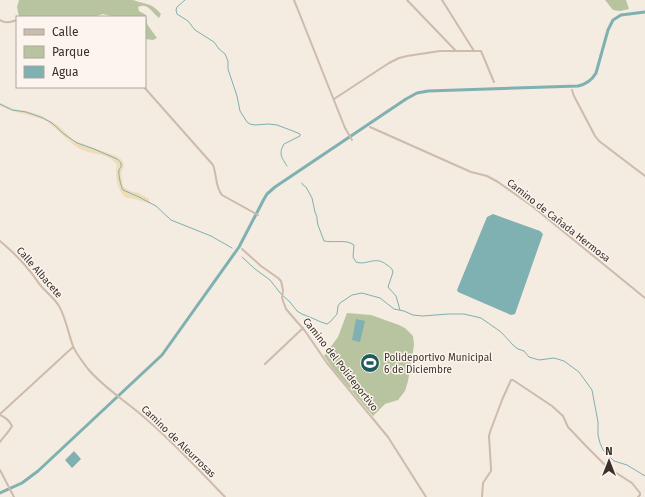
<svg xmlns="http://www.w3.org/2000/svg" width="645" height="497" viewBox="0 0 645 497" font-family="'Fira Sans',sans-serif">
<rect width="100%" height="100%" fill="#f4ebe1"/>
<path fill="#b8c4a0" d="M19 0H133C146 5 151 2 161 14L159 18C152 13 148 2 138 7L139 11 146 15 147 24 157 38 153 40 145 39V17H116L103 14 93 17H19L17 7Z
M605 0H626L629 9 620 11 613 10Z
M347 313 371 315 399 325 405 328 413 336 414 345 408 381 405 391 398 400 385 404 373 416 334 370 324 356 338 337Z"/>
<path fill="#efdcb8" d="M0 103 14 109 27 111 40 115 59 126 73 140 116 156 122 160 124 165 121 174 123 186 130 191 139 193 149 199 150 204C146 203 142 201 138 200 133 198 129 199 125 197 118 191 114 174 117 166 112 153 93 155 82 150 70 144 62 133 51 125 49 123 47 121 44 120 30 114 14 113 0 106Z"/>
<path fill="#7fb0b2" d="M493 214 540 231 543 234 515 314 511 315 458 292 457 290 487 217Z
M356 319 365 321 360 342 352 340Z
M74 451 81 459 72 468 65 460Z"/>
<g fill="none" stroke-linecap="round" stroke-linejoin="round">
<path stroke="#7fb0b2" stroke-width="1" d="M185 0 177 7 176 10 177 14 188 21 195 30 214 42 219 49 225 54 228 61V69L237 96 240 111 247 122 250 124 255 125 269 124 277 125 293 131 300 134V136L284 144C278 154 282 158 287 166
M0 104 12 110 26 112 43 118 52 123 64 134 77 143 94 149 117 159C119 161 121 162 121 164 122 168 120 167 119 170 118 174 121 187 123 190L139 197 156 206 171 220 211 236 232 248
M302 183 303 185 306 187 312 198 315 212 317 217V220L318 225 324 241C333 243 347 239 354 245L353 257 356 262C367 266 375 255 387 265 390 267 392 268 393 272L388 287 396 296 400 310
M242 257 255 269 270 280 281 294 290 302 297 311 302 314 312 318 321 322 327 324 330 322 337 314 338 306 340 303 352 295 362 293 380 298 394 309 404 311 413 315 423 316 448 314H464L481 318 501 332 514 346 518 349 524 351 529 357 539 360 554 358 564 361 579 372 592 390 598 422V435L600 443 603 450 614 461 627 465 645 476"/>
<path stroke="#7fb0b2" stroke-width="3" d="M0 493 22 483 38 471 162 355 239 247 264 199 267 194 275 187 406 99 417 93 428 91 578 86C587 84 592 80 596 73L608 30 613 20 621 15 645 12"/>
<path stroke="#cdbbac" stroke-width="2" d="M294 0 345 128 352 140
M407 0 456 51
M442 0 474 51
M0 20C5 24 11 22 17 20
M144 87 213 165C217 175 215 187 222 195L258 215
M572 90 574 96 595 136 599 141 645 176
M334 99 389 63 399 58 407 56 440 51H481L494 82
M370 127 471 172 487 176 498 182 532 206 645 298
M0 241C10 250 20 258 28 269 33 274 36 280 41 286 47 293 54 298 59 306 66 318 68 333 73 346 76 354 83 362 88 369 105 389 126 401 145 418 173 442 199 470 225 497
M242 249 261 266 278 278 281 281 283 290 282 298 286 309 305 331 327 363 388 437 426 497
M265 364 303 328
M0 414 73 347
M0 415C6 418 9 420 12 426 9 432 4 436 0 442
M0 470 14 497
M482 497 483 483 491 471V469L489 436 490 432 502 400 511 380H513L552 406 563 416 568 427 587 447 607 467 632 483 640 493V495L638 497"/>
</g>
<defs>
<symbol id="stadium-disc" viewBox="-11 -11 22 22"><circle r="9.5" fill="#1f5a5e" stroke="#fbf5ee"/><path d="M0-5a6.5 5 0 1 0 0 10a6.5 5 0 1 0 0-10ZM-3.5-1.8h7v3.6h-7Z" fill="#fff"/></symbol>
</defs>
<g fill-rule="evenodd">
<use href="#stadium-disc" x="359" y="352" width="22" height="22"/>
</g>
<g text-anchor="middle" stroke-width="3" stroke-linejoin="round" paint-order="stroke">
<g font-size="10" fill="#3b302b" stroke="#fbf5ee">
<text transform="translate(559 220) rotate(38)" y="4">Camino de Cañada Hermosa</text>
<text transform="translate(40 272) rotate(49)" y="4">Calle Albacete</text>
<text transform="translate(341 364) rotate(52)" y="4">Camino del Polideportivo</text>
<text transform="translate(179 441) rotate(44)" y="4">Camino de Aleurrosas</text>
</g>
<g font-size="10" fill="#3b302b" stroke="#fbf5ee" text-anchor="start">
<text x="384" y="361">Polideportivo Municipal<tspan x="384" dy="12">6 de Diciembre</tspan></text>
</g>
</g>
<rect x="16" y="16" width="130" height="72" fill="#fbf5ee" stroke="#aea6a0"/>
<rect x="24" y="29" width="20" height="6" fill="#cdbbac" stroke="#aea6a0"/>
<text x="52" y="36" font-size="12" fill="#3b302b">Calle</text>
<rect x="24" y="46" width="20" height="12" fill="#b8c4a0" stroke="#aea6a0"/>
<text x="52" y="56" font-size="12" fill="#3b302b">Parque</text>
<rect x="24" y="66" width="20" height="12" fill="#7fb0b2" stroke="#aea6a0"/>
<text x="52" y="76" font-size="12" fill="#3b302b">Agua</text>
<g transform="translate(609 461)" stroke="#fbf5ee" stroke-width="3" paint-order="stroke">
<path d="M0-3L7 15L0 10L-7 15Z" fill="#3b302b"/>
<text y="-6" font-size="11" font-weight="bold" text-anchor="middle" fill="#3b302b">N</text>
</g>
</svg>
